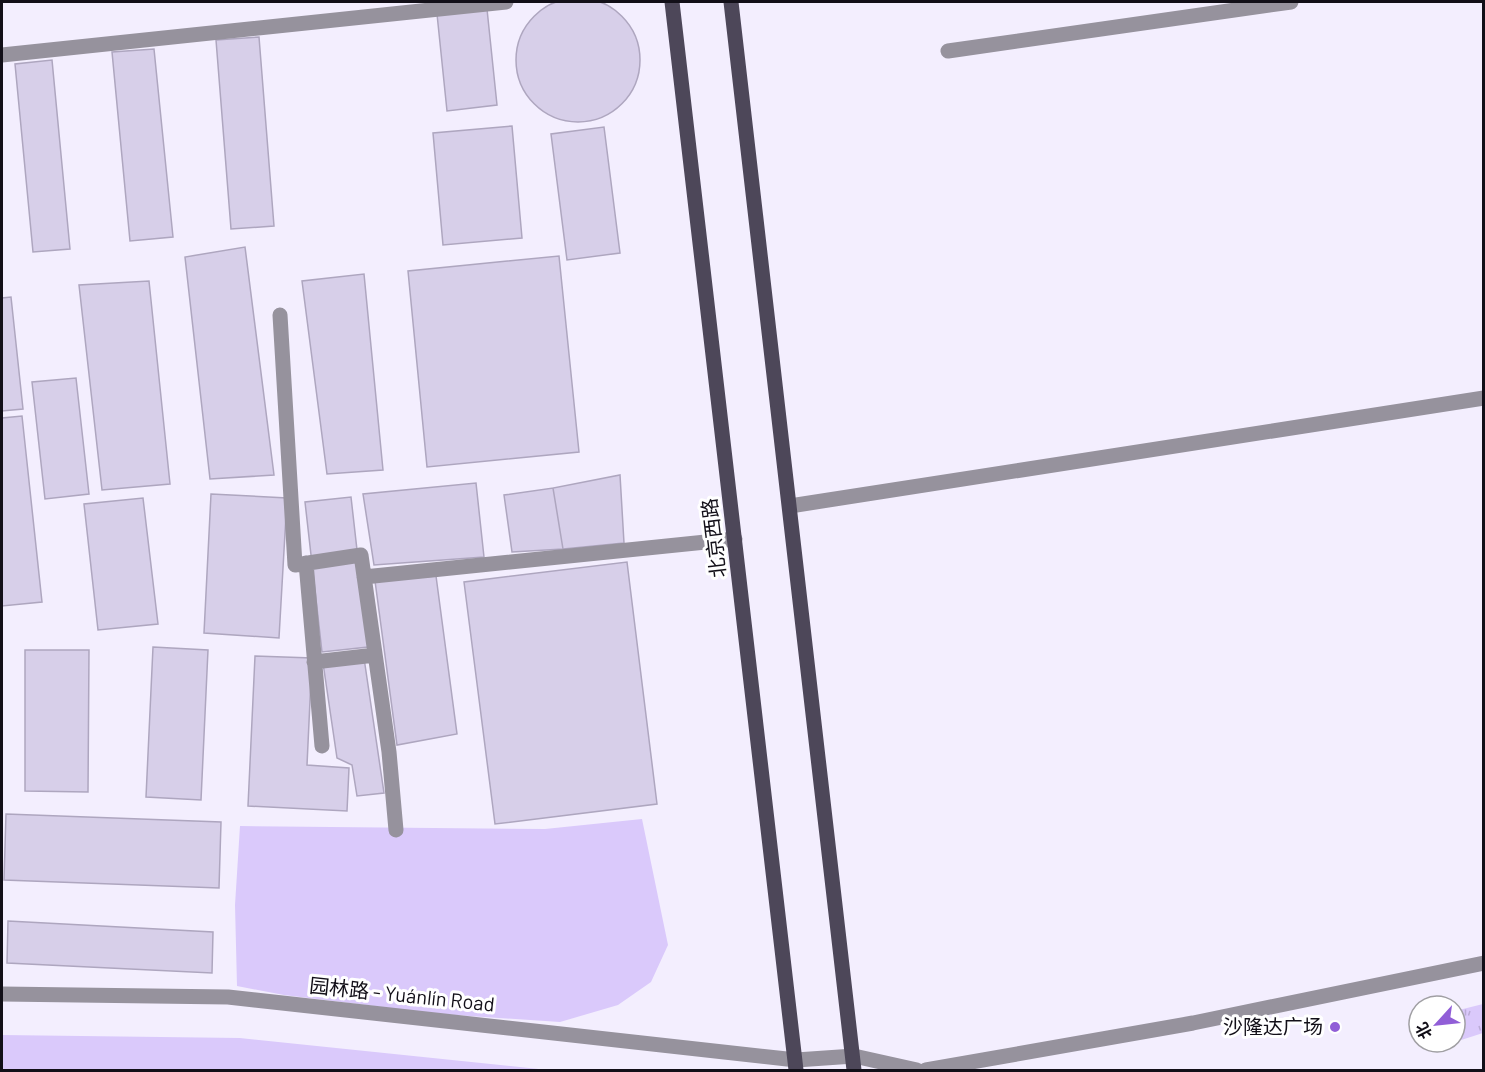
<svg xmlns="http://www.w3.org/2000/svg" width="1485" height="1072" viewBox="0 0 1485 1072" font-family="Barlow,'Noto Sans SC',sans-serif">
<defs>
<pattern id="grass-tufts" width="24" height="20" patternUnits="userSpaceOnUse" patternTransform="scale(1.5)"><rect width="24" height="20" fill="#dac9fb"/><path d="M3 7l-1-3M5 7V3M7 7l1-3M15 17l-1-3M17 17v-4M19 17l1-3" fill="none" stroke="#baabd6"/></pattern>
</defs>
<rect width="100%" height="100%" fill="#f3eefe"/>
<path fill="url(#grass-tufts)" d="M1483 1004V1033L1455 1042V1011Z"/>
<path fill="#dac9fb" d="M642 819 668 945 651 982 618 1005 560 1022 439 1014 284 995 237 986 235 905 240 826 545 829Z
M2 1035 240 1038 548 1070H2Z"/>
<path fill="#d7cfe9" stroke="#aea6bf" stroke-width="1.5" d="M516 60a62 62 0 1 1 124 0a62 62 0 1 1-124 0Z
M487 9 497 105 447 111 437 14Z
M259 37 274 226 231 229 216 40Z
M154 49 173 237 130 241 112 52Z
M52 60 70 249 33 252 15 64Z
M512 126 522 238 443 245 433 133Z
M604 127 620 253 567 260 551 134Z
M245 247 274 475 210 479 185 257Z
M559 256 579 452 427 467 408 271Z
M364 274 383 470 327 474 302 281Z
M149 281 170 484 102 490 79 285Z
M11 297 23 409 2 411V298Z
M76 378 89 494 45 499 32 382Z
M22 416 42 602 2 606V418Z
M620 475 624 543 563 549 553 488Z
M476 483 484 557 374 565 363 494Z
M553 488 563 549 512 552 504 495Z
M211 494 287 498 279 638 204 633Z
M351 497 368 647 322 652 305 502Z
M143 498 158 624 98 630 84 504Z
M627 562 657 804 495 824 464 582Z
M436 576 457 734 397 745 375 581Z
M153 647 208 650 201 800 146 797Z
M25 650H89L88 792 25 791Z
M255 656 312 658 307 765 349 768 347 811 248 806Z
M364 658 384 793 357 796 352 765 337 758 323 663Z
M6 814 221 822 219 888 4 880Z
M8 921 213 932 212 973 7 963Z"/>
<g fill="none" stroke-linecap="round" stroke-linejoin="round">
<path stroke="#96929d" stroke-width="15" d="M948 51 1291 2
M2 55 506 2
M280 315 295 565 361 555 389 752 396 830
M790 506 1484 398
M306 563 322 746
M364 577 735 539
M314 662 375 655
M2 994 228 997 796 1060 854 1056 917 1070
M926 1070 1193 1023 1484 963"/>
<path stroke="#4d4759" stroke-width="15" d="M672 2 796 1070
M731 2 854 1070"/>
</g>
<circle fill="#915ed7" stroke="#fff" stroke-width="2" cx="1335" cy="1027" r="6"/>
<g text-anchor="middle" stroke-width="6" stroke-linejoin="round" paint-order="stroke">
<g font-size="20" fill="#120f18" stroke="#fff">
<text transform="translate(714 538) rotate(-97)" y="7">北京西路</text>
<text transform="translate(402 995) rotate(6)" y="7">园林路 - Yuánlín Road</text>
</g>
<g font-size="20" fill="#120f18" stroke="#fff" text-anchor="end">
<text x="1323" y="1034">沙隆达广场</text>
</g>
</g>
<rect width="1485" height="1072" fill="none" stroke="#120f18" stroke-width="6"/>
<g transform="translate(1437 1024) rotate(243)"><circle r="28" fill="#ffffff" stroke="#a09fa3" stroke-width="1.5"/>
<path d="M0-4.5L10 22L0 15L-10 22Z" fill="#915ed7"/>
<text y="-9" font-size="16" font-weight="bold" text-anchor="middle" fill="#120f18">北</text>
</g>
</svg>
